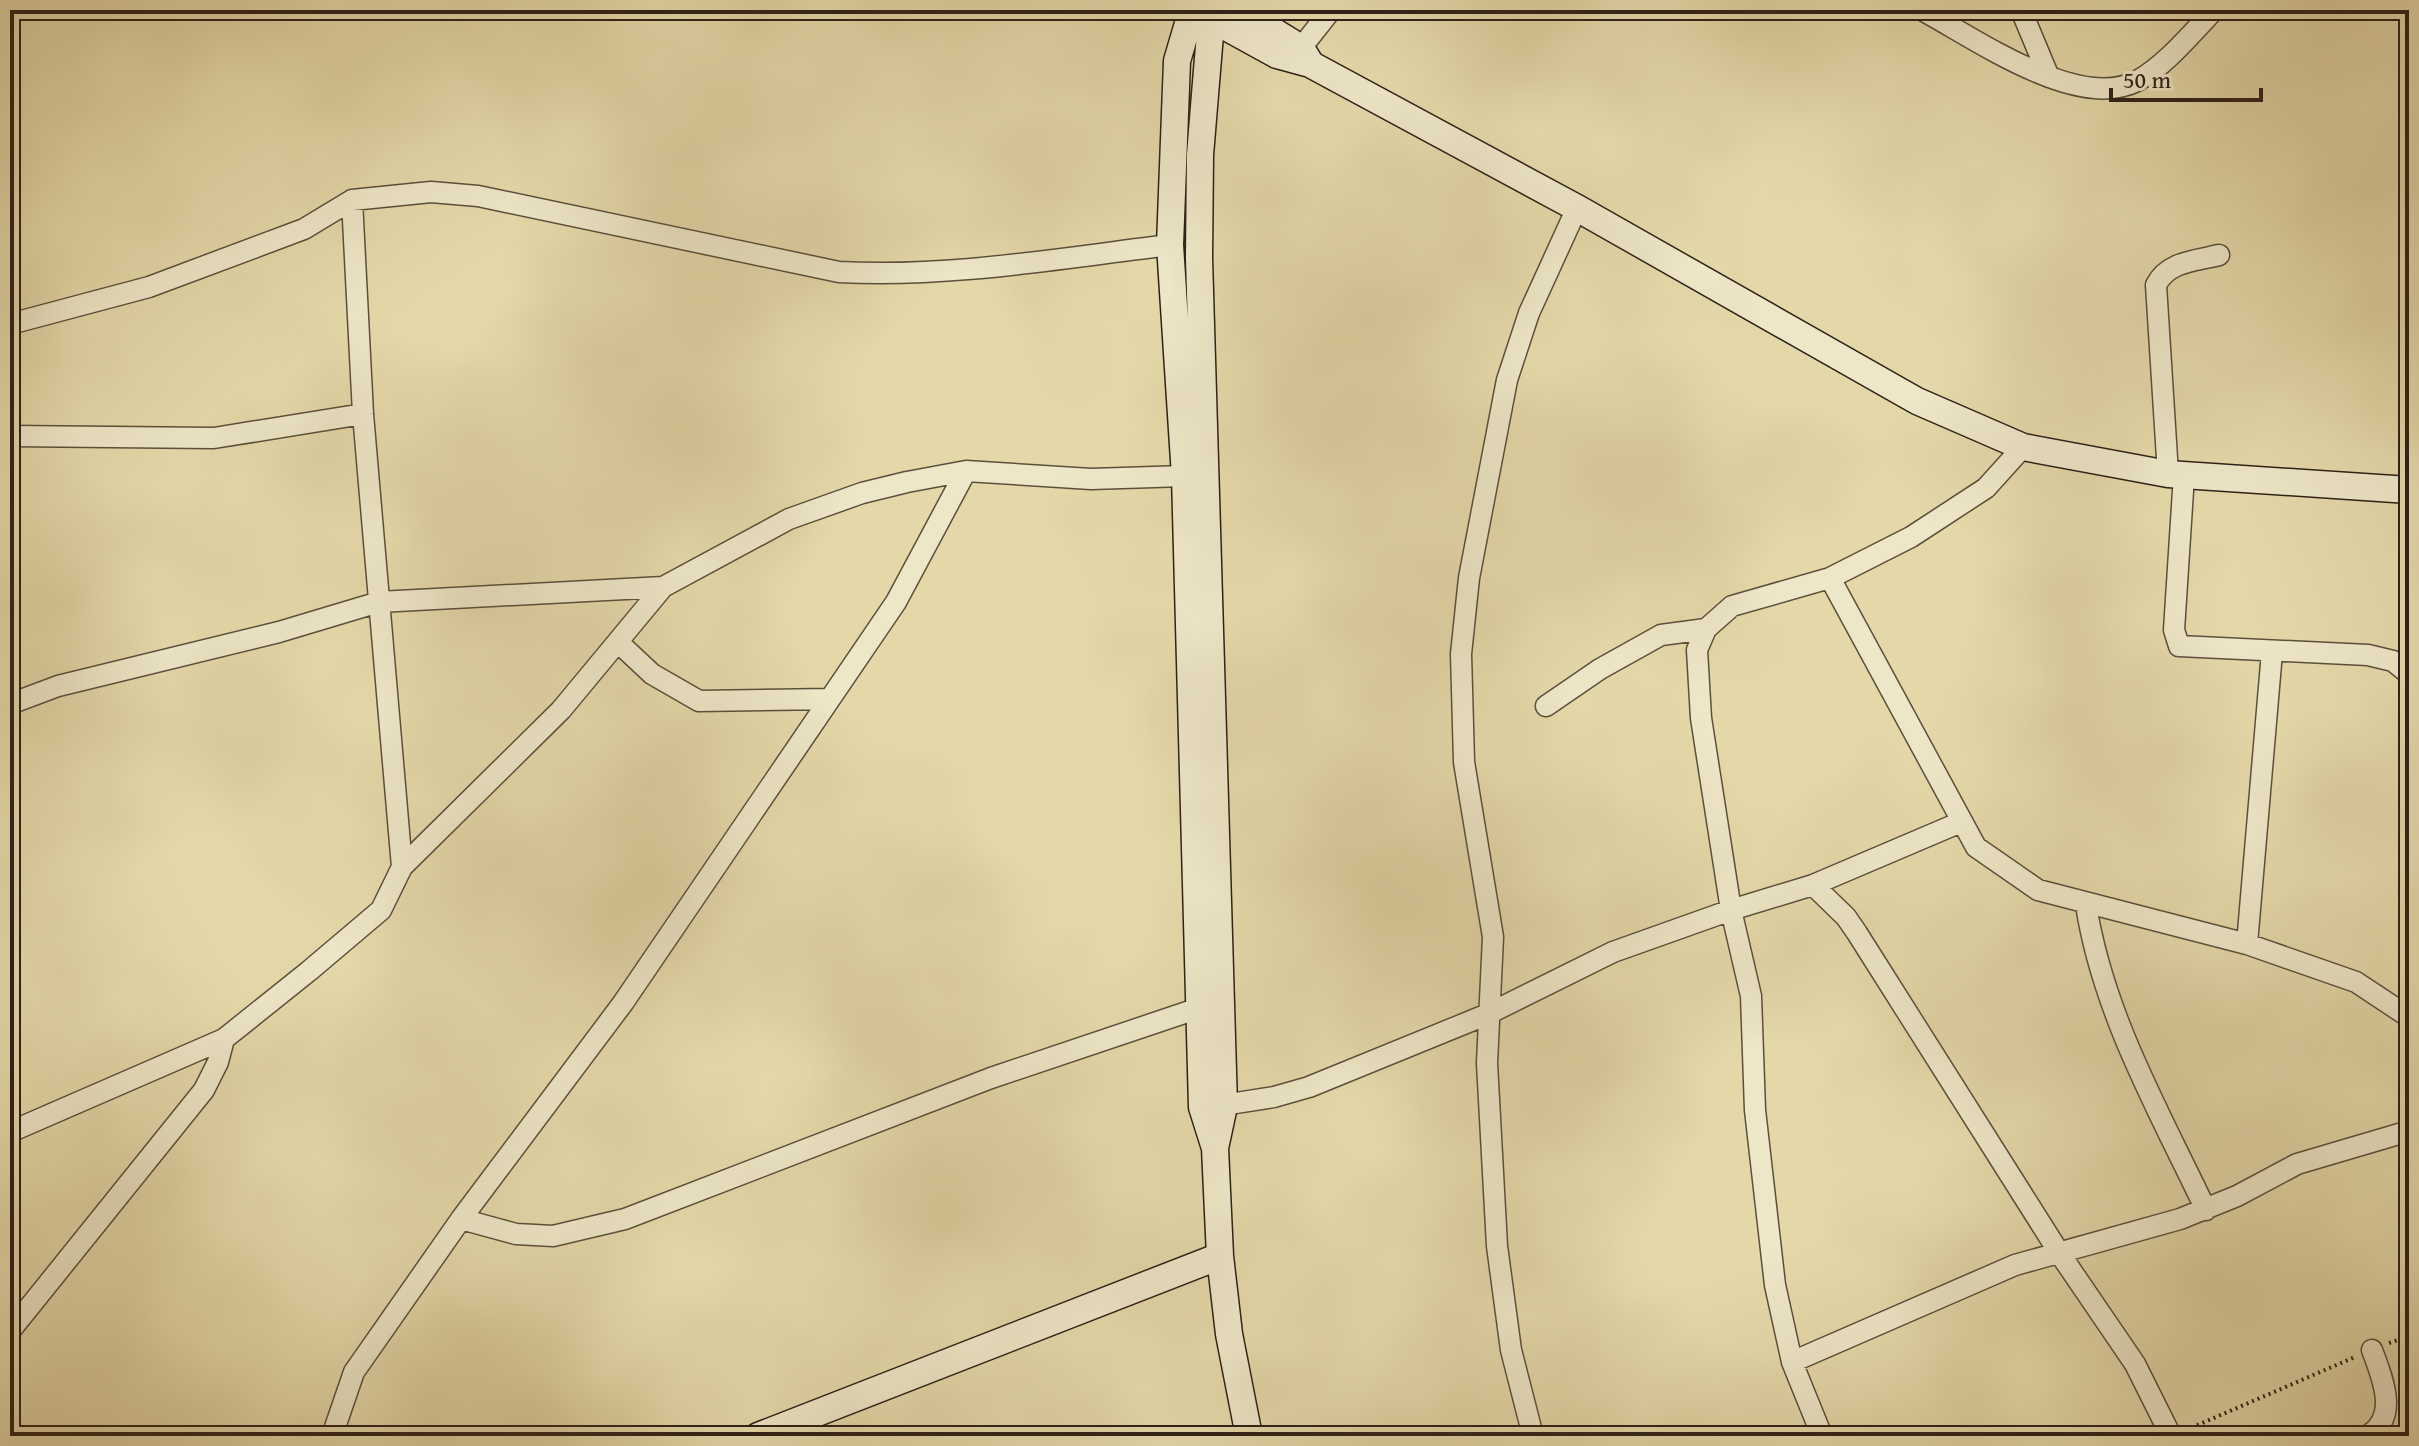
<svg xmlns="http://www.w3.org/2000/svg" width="2419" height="1446" viewBox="0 0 2419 1446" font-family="'Gentium Book Plus',serif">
<rect width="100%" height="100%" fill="#e4d8a9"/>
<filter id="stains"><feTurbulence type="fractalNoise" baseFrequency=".0025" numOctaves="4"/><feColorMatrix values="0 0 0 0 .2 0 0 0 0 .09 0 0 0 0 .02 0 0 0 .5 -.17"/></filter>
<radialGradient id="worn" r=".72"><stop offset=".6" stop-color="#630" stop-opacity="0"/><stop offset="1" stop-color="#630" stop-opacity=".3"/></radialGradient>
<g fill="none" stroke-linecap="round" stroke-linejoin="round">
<defs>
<path id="street" d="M1922 10C1974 38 2078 112 2137 81 2165 66 2192 33 2214 10
M2021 10 2049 77
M1301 48 1331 10
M10 324 149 287 304 229 352 200
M10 436 214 438 363 414
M2168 474 2156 285C2168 261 2196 261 2219 255
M2184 475 2174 630 2179 646 2368 655 2393 661 2409 674
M1830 578 1976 847 2038 890 2247 944 2356 982 2409 1017
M620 644 652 674 699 701 830 699
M10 704 58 686 279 632 379 602 663 587
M1546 706 1600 669 1661 635 1706 629
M402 867 363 414 352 200 431 192 478 196 839 272C949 278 1061 258 1170 245
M1813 885 1846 917 1857 933 2060 1254 2135 1364 2171 1436
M2086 905C2103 1014 2159 1111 2206 1210
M2247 944 2272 652
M1210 1107 1274 1097 1309 1087 1488 1014 1613 952 1731 910 1813 885 1961 822
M10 1132 224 1039 309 971 381 910 402 867 561 710 663 587 789 519 862 493 907 482 966 471 1091 479 1185 476
M461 1219 516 1234 553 1236 625 1219 991 1078 1199 1008
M10 1331 204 1090 218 1062 224 1039
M1792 1362 2015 1265 2180 1219 2237 1196 2297 1164 2409 1131
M332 1436 354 1372 461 1219 623 1003 896 602 966 471
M1533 1436 1511 1350 1497 1246 1487 1063 1493 937 1464 762 1461 654 1469 578 1507 380 1529 313 1577 208
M1822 1436 1792 1362 1775 1285 1755 1110 1751 996 1731 910 1701 718 1697 650 1706 629 1732 606 1830 578 1911 537 1986 488 2023 447
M2367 1436C2400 1418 2382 1377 2372 1350"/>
<path id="secondary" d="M1192 10 1177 61 1170 245 1185 476 1202 1107 1214 1145
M1212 10 1200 155 1199 258 1224 1106 1215 1148 1220 1256 1229 1334 1249 1436
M1239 10 1301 48 1309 61
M1197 11 1277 55 1310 64 1577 208 1917 401 2023 447 2168 474 2409 490
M758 1436 1220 1256"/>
</defs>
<use href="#street" stroke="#5c4f3c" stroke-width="23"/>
<use href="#secondary" stroke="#2e2118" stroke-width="29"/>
<path stroke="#2e2118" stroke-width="4" stroke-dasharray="2 4" stroke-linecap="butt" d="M2389 1343 2409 1336
M2186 1430 2355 1357"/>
<use href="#street" stroke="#ede6c7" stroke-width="20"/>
<use href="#secondary" stroke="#ede6c7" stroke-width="26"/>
</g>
<rect width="2419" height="1446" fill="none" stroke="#e4d8a9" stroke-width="40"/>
<rect x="12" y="12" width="2395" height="1422" fill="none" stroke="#2e2118" stroke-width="4"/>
<rect x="20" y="20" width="2379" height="1406" fill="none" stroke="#2e2118" stroke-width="2"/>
<path d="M2111 88v12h150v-12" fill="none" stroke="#2e2118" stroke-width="4"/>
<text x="2123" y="88" font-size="24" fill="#2e2118" stroke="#ede6c7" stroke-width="6" paint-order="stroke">50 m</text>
<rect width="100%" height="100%" filter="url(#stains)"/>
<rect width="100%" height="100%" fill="url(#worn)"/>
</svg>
